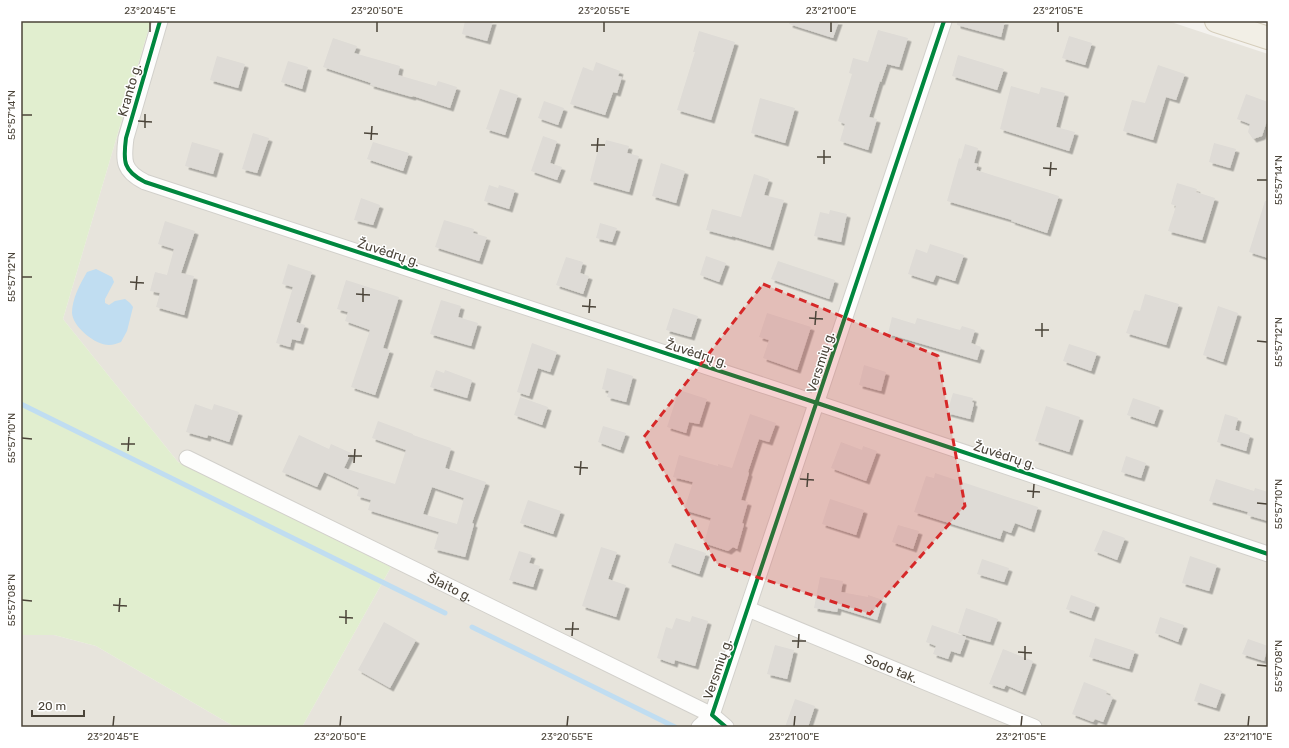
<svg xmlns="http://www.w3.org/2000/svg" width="1289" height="748" viewBox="0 0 1289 748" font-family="Rubik,sans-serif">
<defs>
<filter id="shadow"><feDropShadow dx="3.5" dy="3.5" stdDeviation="0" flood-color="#0004"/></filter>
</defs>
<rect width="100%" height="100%" fill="#f4f2ee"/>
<path fill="#e7e4dc" d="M151 21H1168L1268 54V727H302L391 567 178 462 63 319Z
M21 634 54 635 96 646 235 727H21Z"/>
<path fill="#e1eecf" d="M21 21H151L63 319 178 462 391 567 302 727H235L96 646 54 635H21Z"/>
<path fill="#c0ddf1" d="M96 269 112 277 114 282 105 299V303L109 305 115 301 125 299 130 303 133 307 127 331 121 342C118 343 113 345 109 345 95 345 73 327 72 313 72 299 80 284 87 272Z"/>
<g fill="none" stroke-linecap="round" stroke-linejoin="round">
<path stroke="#c0ddf1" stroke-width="5" d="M21 404 445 613
M472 627 675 727"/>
</g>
<path fill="#dedbd6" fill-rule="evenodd" filter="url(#shadow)" d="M465 21H493L487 41 462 34Z
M790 21H839L833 38 789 24Z
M957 21H1005L1001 37 957 25Z
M878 30 908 38 899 67 887 64 881 82 880 81 869 117 877 119 868 150 840 141 845 124 838 121 852 74 849 73 853 58 868 62Z
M699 31 735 42 711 120 677 110 695 52H693Z
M1069 36 1092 43 1085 65 1062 58Z
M333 38 357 46 354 53 400 66 398 75 436 86 438 81 457 87 450 108 413 96 412 97 370 85 371 83 323 67Z
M958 55 1004 69 997 90 952 76Z
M217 56 245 64 238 88 210 80Z
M288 61 308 67 302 89 281 82Z
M596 62 620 71 618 76 622 77 617 93 613 92 605 115 570 104 583 67 593 71Z
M1158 65 1185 74 1176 100 1166 97 1153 140 1123 131 1132 100 1145 103Z
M1011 86 1039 94 1041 87 1065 93 1056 127 1075 132 1069 151 1000 129Z
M500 89 518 95 505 135 486 129Z
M1246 94 1268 102V118L1262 136 1253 139 1248 132 1250 124 1237 119Z
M760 98 795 108 785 143 751 133Z
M544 101 564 108 558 125 538 118Z
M253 133 269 138 257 173 242 169Z
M543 136 557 141 550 163 562 167 557 180 531 171Z
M606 140 629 146 627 153 639 156 629 192 590 181 599 146 604 147Z
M192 142 220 150 213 174 185 166Z
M373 142 409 153 403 171 367 159Z
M1214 143 1236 149 1230 168 1209 162Z
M965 144 978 148 974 163 978 164 976 170 1059 196 1047 233 1011 221 1012 220 947 201 959 158 961 159Z
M661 163 685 171 676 203 652 196Z
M754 174 769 179 764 195 784 200 770 247 732 236V237L706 230 712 209 741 217Z
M1177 183 1197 189 1196 192 1215 198 1202 240 1168 231 1176 206 1171 204Z
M489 185 498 188 499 185 515 190 509 209 484 201Z
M361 198 380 205 373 225 354 220Z
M1265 201H1268V258L1249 252Z
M830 210 847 214 841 242 814 236 820 212 829 214Z
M444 220 474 229 473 233 487 237 479 261 435 247Z
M165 221 195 231 181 273 194 276 184 315 156 307 160 293 150 291 155 272 167 275 174 249 158 244Z
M600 223 617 228 612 242 596 238Z
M930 244 964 255 955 281 936 275 933 282 908 274 916 249 927 253Z
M706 256 726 263 719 282 700 275Z
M566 257 583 262 580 273 589 276 583 294 556 285Z
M778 261 835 280 829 299 771 279Z
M288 264 312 272 296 322 305 325 300 341 292 339 290 347 276 343 293 287 282 284Z
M346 280 399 297 383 348 390 350 375 395 351 387 370 330 345 321 348 312 337 309Z
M1145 294 1179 304 1166 345 1126 333 1134 310 1140 311Z
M441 300 461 306 458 317 478 323 471 346 430 334Z
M1218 306 1238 313 1223 362 1203 355Z
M673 308 698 316 691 337 666 330Z
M767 313 811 327 797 370 763 358 769 340 759 337Z
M892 317 915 324 917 318 960 330 962 326 975 330 971 343 981 347 977 360 888 334Z
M532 343 557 352 550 372 538 368 529 396 517 392Z
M1069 344 1097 353 1091 371 1063 361Z
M864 365 886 372 881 391 859 385Z
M607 368 633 376 626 402 607 397 609 391 602 389Z
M436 370 444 373 445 370 472 380 467 398 430 387Z
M679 390 707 399 699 424 689 422 686 433 667 427Z
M953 393 973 398 972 402 974 403 970 419 947 413Z
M520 397 548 407 542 425 514 415Z
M1133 398 1160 407 1154 424 1127 415Z
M195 404 212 410 214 404 239 412 229 442 208 435 207 438 186 432Z
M1046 406 1080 417 1069 452 1035 441Z
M750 414 776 423 769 442 759 439 748 472 749 473 741 500 748 502 742 523 744 524 737 549 733 547 728 551 704 543 711 518 684 510 693 482 673 477 679 455 718 466V464L732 468Z
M1225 414 1238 418 1235 430 1250 435 1246 451 1217 442Z
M378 421 413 434V435L451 448 445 468 486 482 472 523 474 524 465 557 434 549 439 532 368 510 371 500 357 496 359 488 324 472 317 487 282 472 299 435 329 449 331 444 351 453 344 468 395 484 406 450 372 438ZM432 487 464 498 457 524 423 514Z
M603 426 626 433 620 450 598 442Z
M841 442 862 450 863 446 877 451 866 481 831 468Z
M1126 456 1146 463 1141 478 1121 472Z
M935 473 1038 507 1031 529 1015 523 1011 533 1003 530 1000 539 914 512 926 476 934 478Z
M1216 479 1254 491 1255 488 1268 492V521L1247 515 1248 512 1209 501Z
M830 499 864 510 856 535 822 524Z
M528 500 561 511 553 534 520 523Z
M898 525 919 531 913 549 892 542Z
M1103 530 1125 538 1117 560 1094 551Z
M675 543 706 553 699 574 668 563Z
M601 547 617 552 608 579 626 585 616 617 582 606Z
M519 551 532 555 529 563 540 566 533 587 509 580Z
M1190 556 1217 565 1209 591 1182 583Z
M982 559 1009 568 1004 582 977 574Z
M820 577 843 581 841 592 868 597V595L883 600 877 620 838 608 837 612 814 608Z
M1071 595 1096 604 1091 618 1066 609Z
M966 608 998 619 990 642 958 633Z
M692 616 708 621 695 666 675 660 674 664 657 658 666 627 672 629 676 618 690 622Z
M1160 617 1184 625 1178 642 1155 633Z
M384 622 416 640 390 688 358 670Z
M932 625 966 637 960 654 951 651 948 659 933 654 936 646 926 642Z
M1095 638 1135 651 1129 669 1089 657Z
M1248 639 1268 646 1264 661 1242 654Z
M775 645 794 650 787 679 767 674Z
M1003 649 1033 661 1022 692 1006 685 1004 689 989 684Z
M1084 682 1107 691 1106 694 1113 697 1103 722 1095 719 1093 722 1072 714Z
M1200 683 1222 691 1216 708 1194 701Z
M795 699 815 706 808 727H785Z"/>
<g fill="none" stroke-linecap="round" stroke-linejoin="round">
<defs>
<g id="minor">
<path d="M160 21 126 138C123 161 123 171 145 182L817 403 1268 554"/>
<path id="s1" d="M187 458 712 715 699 727"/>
<path id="s2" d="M748 609 1034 727"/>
<path d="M726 727 712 715 944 21"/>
</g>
<path id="primary" d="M1216 21 1268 38"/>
</defs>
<use href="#minor" stroke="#d2d0cb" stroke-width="17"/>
<use href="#primary" stroke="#d6cebb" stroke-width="24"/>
<use href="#minor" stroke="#fdfdfc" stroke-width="15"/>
<use href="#primary" stroke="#f2efe6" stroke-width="22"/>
<defs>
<path id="cycleway" d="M160 21 126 138C123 161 123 171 145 182L817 403 1268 554
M726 727 712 715 944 21"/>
</defs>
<use href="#cycleway" stroke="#fff" stroke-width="6"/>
<use href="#cycleway" stroke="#00873e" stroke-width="4"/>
</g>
<path fill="#d62828" fill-opacity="0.2" stroke="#d62828" stroke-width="3" stroke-dasharray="8 5" stroke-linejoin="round" d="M763 284 938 356 965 506 870 614 717 564 644 437Z"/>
<path fill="none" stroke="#4b4439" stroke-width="1.5" d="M150 32V22M377 32V22M604 32V22M831 32V22M1058 32V22M22 115H32M138 121 152 122M145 128V114M364 133 378 134M371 140 372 126M591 145H605M597 152 598 138M817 157H831M824 164V150M1043 168 1057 169M1050 176 1051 162M1257 180H1267M22 277H32M130 282 144 283M136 290 137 276M356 294 370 295M363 302V288M582 306 596 307M589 313 590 299M809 318 823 319M815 325 816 311M1035 330H1049M1042 337V323M1257 341 1267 342M22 438 32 439M121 444H135M128 451 129 437M348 456H362M354 463 355 449M574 467 588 468M580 475 581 461M800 479 814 480M807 487 808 473M1027 491 1040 492M1033 498 1034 484M1257 503 1267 504M22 600 32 601M113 605 127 606M119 612 120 598M339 617 353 618M346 624V610M565 629H579M572 636 573 622M792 641H806M798 648 799 634M1018 652 1032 653M1025 660V646M1257 665 1267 666M113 726 114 716M340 726 341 716M567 726 568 716M794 726 795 716M1021 726 1022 716M1248 726 1249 716"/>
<g text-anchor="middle" stroke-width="3" stroke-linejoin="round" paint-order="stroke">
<g font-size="13" fill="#4b4439" stroke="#fff">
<text transform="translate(129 90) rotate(-74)" y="5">Kranto g.</text>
<text transform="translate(389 252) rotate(18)" y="5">Žuvėdrų g.</text>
<text transform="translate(697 353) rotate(18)" y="5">Žuvėdrų g.</text>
<text transform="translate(820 362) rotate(-72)" y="5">Versmių g.</text>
<text transform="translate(1005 455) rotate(18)" y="5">Žuvėdrų g.</text>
<text dy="5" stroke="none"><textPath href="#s1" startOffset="293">Šlaito g.</textPath></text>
<text dy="5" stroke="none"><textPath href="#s2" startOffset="155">Sodo tak.</textPath></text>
<text transform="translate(717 669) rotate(-71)" y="5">Versmių g.</text>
</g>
</g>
<rect width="1289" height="748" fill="none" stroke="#ffffff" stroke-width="44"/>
<path d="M32 710v6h52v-6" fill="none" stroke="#4b4439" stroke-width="2"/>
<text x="38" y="710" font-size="12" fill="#4b4439" stroke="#ffffff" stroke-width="3" paint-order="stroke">20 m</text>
<rect x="22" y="22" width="1245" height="704" fill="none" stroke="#4b4439" stroke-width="1.5"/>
<g font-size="10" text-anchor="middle" fill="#4b4439">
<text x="150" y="14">23°20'45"E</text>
<text x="377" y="14">23°20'50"E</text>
<text x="604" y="14">23°20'55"E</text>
<text x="831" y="14">23°21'00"E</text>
<text x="1058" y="14">23°21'05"E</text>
<text transform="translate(11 115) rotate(-90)" y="4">55°57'14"N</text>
<text transform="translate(1278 180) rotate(-90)" y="4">55°57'14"N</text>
<text transform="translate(11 277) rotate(-90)" y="4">55°57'12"N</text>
<text transform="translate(1278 342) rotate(-90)" y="4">55°57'12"N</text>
<text transform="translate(11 438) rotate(-90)" y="4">55°57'10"N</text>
<text transform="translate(1278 504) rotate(-90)" y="4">55°57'10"N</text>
<text transform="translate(11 600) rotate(-90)" y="4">55°57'08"N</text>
<text transform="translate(1278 666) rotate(-90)" y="4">55°57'08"N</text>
<text x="113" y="740">23°20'45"E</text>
<text x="340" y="740">23°20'50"E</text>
<text x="567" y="740">23°20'55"E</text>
<text x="794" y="740">23°21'00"E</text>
<text x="1021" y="740">23°21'05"E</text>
<text x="1248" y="740">23°21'10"E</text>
</g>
</svg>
